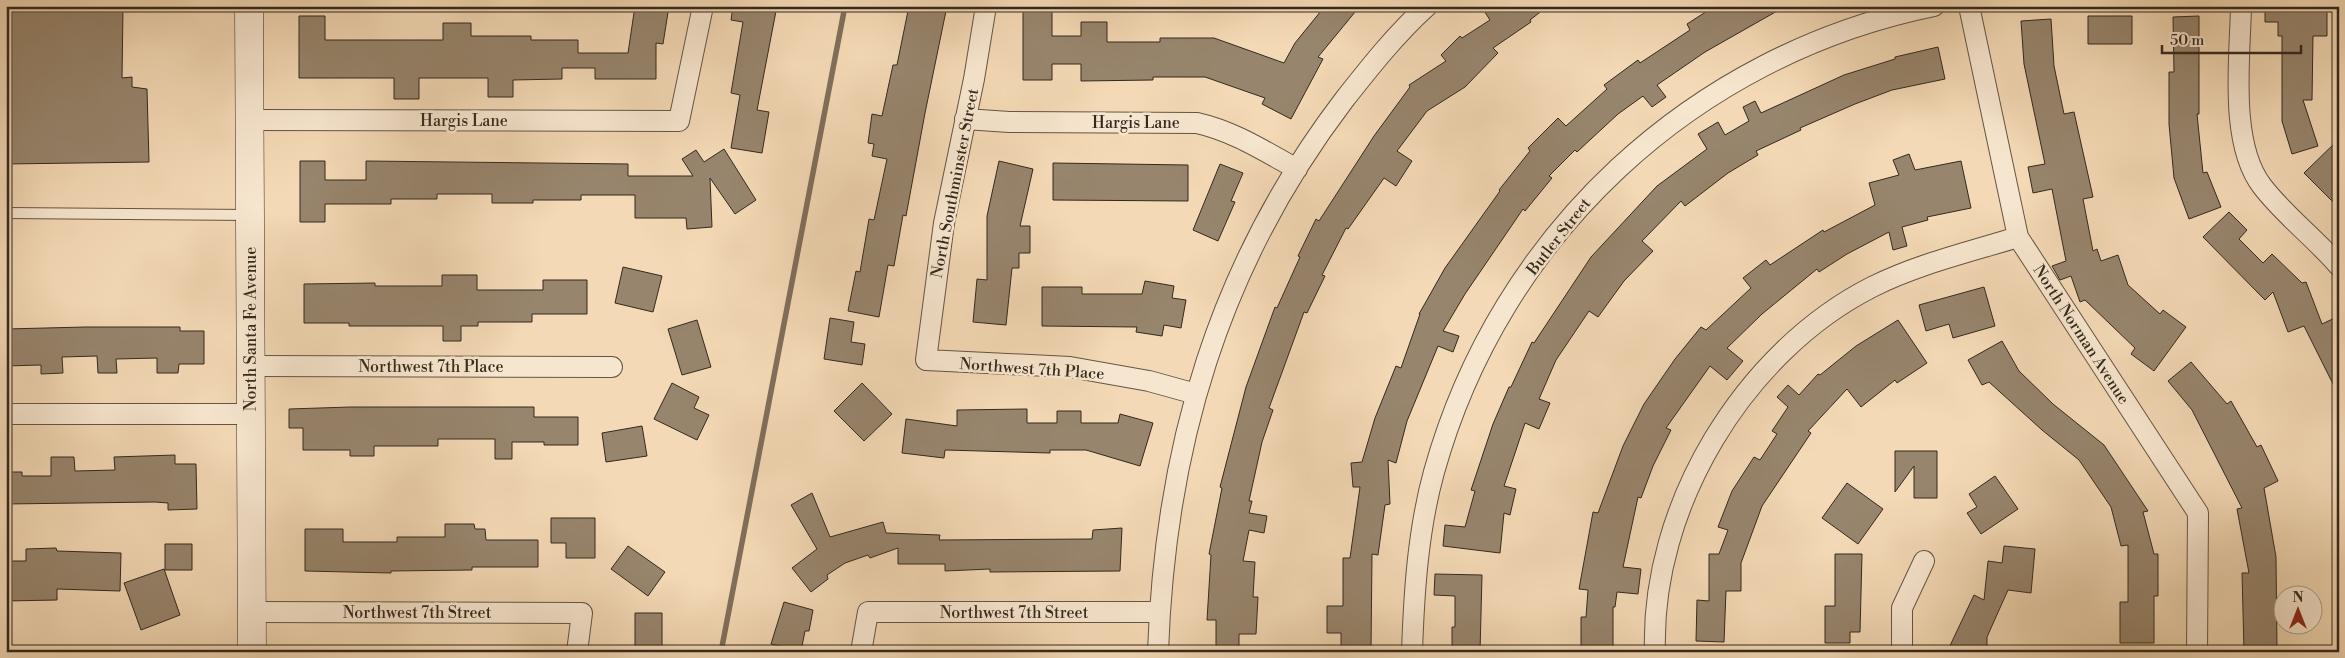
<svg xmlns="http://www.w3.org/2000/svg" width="2345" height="658" viewBox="0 0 2345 658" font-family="'Libre Bodoni',serif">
<rect width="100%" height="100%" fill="#f3d9b5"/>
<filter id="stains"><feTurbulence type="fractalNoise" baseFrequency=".004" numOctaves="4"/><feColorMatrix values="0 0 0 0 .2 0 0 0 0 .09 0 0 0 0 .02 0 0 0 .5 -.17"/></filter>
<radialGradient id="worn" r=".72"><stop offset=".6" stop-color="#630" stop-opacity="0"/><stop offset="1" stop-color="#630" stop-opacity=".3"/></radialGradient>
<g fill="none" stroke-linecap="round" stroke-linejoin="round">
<path stroke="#806f5a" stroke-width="5.5" d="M721 652 845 6"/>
</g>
<path fill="#97856d" stroke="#34291e" d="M6 6H123L122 78 132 77V87L147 89 149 162 6 164Z
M635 6H669L663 44 656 43V79H595V68H562V79L513 80V97H488V78H419V99H394V78H299V16H325V40H443V23H471V36H531V40H578V53H628Z
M733 6 776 11 757 110 769 112 762 153 731 148 740 95 731 93 743 22 731 20Z
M909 6H947L925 113 906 216 903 215 894 266 888 265 879 317 848 311 856 271 860 272 869 219 874 220 887 159 872 156 874 144 868 143 872 114 882 116 893 65H897Z
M1325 6H1360L1318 57 1323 59 1291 119 1262 104 1265 98 1205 77H1153V80L1081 81V64H1052V80H1023V11L1052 12V36H1081V22H1107V42H1160V38H1214L1284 63 1295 43Z
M1481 6H1548L1530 20 1531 22 1493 48 1498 53 1465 87 1427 111 1397 151 1412 161 1396 186 1384 178 1348 229 1346 228 1322 275 1325 276 1307 313 1304 312 1269 408 1273 410 1262 442 1249 501H1252L1249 513 1267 516 1264 533 1249 530 1243 561 1255 562 1253 597H1258L1256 634H1239V652H1216V620H1207L1211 555 1209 554 1222 488 1220 487 1246 387 1275 307 1277 308 1300 257 1298 256 1316 219 1319 221 1374 136 1410 87 1409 85 1446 61 1441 55 1460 36 1462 38 1490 20Z
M1715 6H1786L1705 52 1657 85 1666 97 1652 107 1643 96 1618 114 1577 152 1575 150 1549 176 1552 178 1525 211 1523 209 1465 294 1443 331 1459 336 1453 352 1438 346 1407 421 1396 463 1388 460 1390 504 1385 505 1378 555 1372 554 1371 650H1341V633H1327V606H1343V558H1350L1360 487H1353L1351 463 1362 462 1375 418 1396 366 1401 368 1420 314H1419L1445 268 1500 191 1499 190 1530 151 1528 148 1558 118 1566 126 1607 89 1604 85 1638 60 1640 63 1690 30 1687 24Z
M2265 8H2327V36H2313L2312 100H2303L2318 146 2292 154 2282 121V36H2278V22H2265Z
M2088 16H2132V44H2088Z
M2199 16V114H2197L2203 173 2207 172 2221 207 2189 219 2174 178 2169 124V72H2174L2173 17Z
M2051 19 2054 66 2064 114 2074 112 2093 197 2083 199 2093 251 2097 249 2101 261 2118 255 2128 285 2160 314 2163 310 2186 327 2154 371 2131 354 2135 348 2085 300 2080 302 2071 276 2060 280 2052 266 2066 261 2052 189 2033 193 2028 167 2045 164 2024 64 2021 21Z
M1938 47 1945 79 1892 90 1855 104 1800 128 1801 130 1756 151 1758 155 1728 173 1685 206 1681 201 1642 241 1653 251 1624 281 1598 317 1589 311 1556 360 1539 399 1550 403 1539 429 1525 423 1504 486 1516 489 1510 515 1504 513 1500 553 1443 546 1445 525 1465 527 1475 491 1471 490 1493 424 1509 387H1511L1532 342 1534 343 1591 257 1657 186 1707 149 1698 134 1718 122 1725 135 1749 121 1743 107 1755 101 1761 113 1844 75 1895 59V57Z
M2339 139V208L2304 173Z
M724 149 756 200 735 214 710 178 712 227 687 229 686 218H635V195H581V200H533V203H492V194H437V199H391V204H325V222H300V161H325V180H366V161L628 164V176H693L682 159 696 150 704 162Z
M1909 154 1915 170 1961 161 1971 208 1927 217 1928 220 1902 227 1907 246 1893 250 1889 232 1847 254 1819 272 1817 269 1762 314 1727 348 1743 361 1727 380 1710 366 1666 428 1671 430 1653 466 1641 498 1638 497 1623 567 1641 569 1638 594 1617 592 1615 607H1613V652H1581V617H1586L1588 590 1579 589 1593 512 1598 513 1623 446 1644 404 1675 359 1701 327 1706 330 1751 288 1743 278 1766 260 1770 265 1823 230 1824 232 1875 205 1869 183 1899 175 1893 160Z
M999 161 1033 169 1020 226H1030V253H1019V268H1012L1006 325 973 322 977 279 987 280V216Z
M1053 163 1188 165V201L1053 200Z
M1220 164 1243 173 1231 201 1235 202 1218 241 1193 230Z
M2229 212 2247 230 2239 239 2263 263 2272 254 2302 283 2306 282 2322 324 2339 316V396L2304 326 2288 332 2273 292 2265 300 2203 237Z
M623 267 662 276 653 312 615 303Z
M442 275H477V290H543V280H587V314H532V322H478V326H461V341H443V326H349V323H304V284L375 283V286H442Z
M1145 281 1174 286 1172 298 1186 300 1181 328 1164 325 1162 336 1136 332 1137 327 1042 326V287H1082V294H1142Z
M1984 287 1995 326 1953 338 1949 324 1926 331 1919 305Z
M830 318 854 322 851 342 865 344 862 365 824 359Z
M697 320 711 367 682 375 668 329Z
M1898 320 1927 363 1897 383 1895 380 1861 407 1847 389 1808 431 1811 433 1762 506 1741 563V591H1726L1724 642 1696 641 1697 600 1709 601V554H1719L1728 530 1718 527 1732 491 1754 457 1760 460 1777 434 1772 431 1788 407 1777 397 1788 385 1799 395 1818 374 1820 375 1856 346Z
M85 327H180V331H204V364H179L178 373H157V358L116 359 117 373H98L97 356 62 357 63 373 41 374V365L6 366V329Z
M2002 341 2019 371 2053 404 2104 445 2148 511 2143 512 2154 554H2158V596H2154V643H2120V602H2128V545L2121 546 2111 507 2079 460 2042 430 1989 382 1982 385 1968 360Z
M2191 362 2227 404 2231 401 2257 447 2261 445 2278 481 2264 488 2276 557 2277 650H2244L2242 573H2249L2237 509 2242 508 2192 410 2168 381Z
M672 383 699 397 694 408 709 415 697 440 654 419Z
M862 383 892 414 864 441 834 411Z
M350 407H534V417H578V445H544V442H512V459H495V439H438V446H374V456H350V450H303V428H289V409Z
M1027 409V423H1057V411H1081V423H1118L1120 414 1153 423 1140 466 1086 450H1050V453L945 450 944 458 902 453 906 419 957 426V410Z
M642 426 647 456 606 462 602 433Z
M1895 451H1937V498H1914V466L1895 492Z
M175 455V464H196L197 509 168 510V503L155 502 6 504V472H22V476H51V457H74L75 471 115 470 114 457Z
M1995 476 2018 509 1981 534 1967 513 1977 507 1969 494Z
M1847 483 1883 509 1858 544 1822 518Z
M812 493 830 537 883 522 886 533 940 535 939 540 1092 539 1093 530 1122 528 1120 571 990 572V569L945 571V564H898V548L870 558 868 555 845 563 827 575 828 579 811 592 792 568 817 549 791 505Z
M551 518H595V558H566V543H551Z
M445 524H474L475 529H485L486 540H538V567H472V570L391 571V573L305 571V529H343V542H397V537H445Z
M165 544H192V570H165Z
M628 546 665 572 648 596 611 569Z
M2004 546 2035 549 2031 593 2008 590 1987 637V652H1947L1974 595 1984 600 1988 561 2002 563Z
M56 548 57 551 121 553 120 591 57 589V600L6 601V561H26V549Z
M1835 554H1862L1860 632H1850V643H1825V606H1835Z
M164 569 180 615 141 630 124 583Z
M1435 574 1482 575 1480 652H1452V627H1455V596L1434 595Z
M784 602 813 610 809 631H805L801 651 771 644Z
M635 613H662V652H635Z"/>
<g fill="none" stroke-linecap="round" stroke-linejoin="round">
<defs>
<path id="service" d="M6 213 249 215"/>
<path id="minor" d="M986 6 974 79 944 223 926 360 1070 367 1149 381 1196 394
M1969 6 2018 237 2198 513 2197 652
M2241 6C2240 58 2229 143 2262 186 2284 215 2315 238 2339 266
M965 119 1009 122 1197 123C1233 131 1264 151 1297 169
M250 120 679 121 703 6
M250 366 612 367
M6 414H251
M251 612 582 613 577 652
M861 652 868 612H1160
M1158 652C1165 447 1219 264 1344 100 1370 67 1396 34 1427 6
M1412 652C1414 592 1418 530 1434 472 1500 234 1693 55 1934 6
M1655 652C1650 507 1744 352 1872 287 1918 264 1969 252 2018 237
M1902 652V608L1924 561"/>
<path id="secondary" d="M249 6 252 652"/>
</defs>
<use href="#service" stroke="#645544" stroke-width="12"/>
<use href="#minor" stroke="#645544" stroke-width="22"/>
<use href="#secondary" stroke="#34291e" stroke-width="29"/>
<use href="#service" stroke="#f7e6cf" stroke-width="10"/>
<use href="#minor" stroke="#f7e6cf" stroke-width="20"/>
<use href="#secondary" stroke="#f7e6cf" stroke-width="28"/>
</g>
<g text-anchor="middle" stroke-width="5" stroke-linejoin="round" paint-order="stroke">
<g font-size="16" fill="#34291e" stroke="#f7e6cf">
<text x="464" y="126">Hargis Lane</text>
<text x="1136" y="128">Hargis Lane</text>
<text transform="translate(954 183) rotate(-79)" y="6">North Southminster Street</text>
<text transform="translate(1558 236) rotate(-52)" y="6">Butler Street</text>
<text transform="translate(250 329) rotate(-90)" y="6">North Santa Fe Avenue</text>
<text transform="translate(2082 334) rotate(57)" y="6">North Norman Avenue</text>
<text x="431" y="372">Northwest 7th Place</text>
<text transform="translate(1032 368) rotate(4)" y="6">Northwest 7th Place</text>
<text x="417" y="618">Northwest 7th Street</text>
<text x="1014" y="618">Northwest 7th Street</text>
</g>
</g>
<rect width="2345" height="658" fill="none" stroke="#f3d9b5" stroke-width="25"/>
<rect x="8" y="8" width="2330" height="643" fill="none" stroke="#34291e" stroke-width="2.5"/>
<rect x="12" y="12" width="2320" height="633" fill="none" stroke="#34291e"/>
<g transform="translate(2298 610)"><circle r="24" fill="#f7e6cf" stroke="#a99a88"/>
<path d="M0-4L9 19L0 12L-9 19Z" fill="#8f2418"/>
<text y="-8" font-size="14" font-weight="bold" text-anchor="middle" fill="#34291e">N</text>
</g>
<path d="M2162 45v8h139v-8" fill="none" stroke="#34291e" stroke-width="2.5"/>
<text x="2170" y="45" font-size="15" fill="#34291e" stroke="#f7e6cf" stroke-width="4" paint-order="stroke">50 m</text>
<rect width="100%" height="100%" filter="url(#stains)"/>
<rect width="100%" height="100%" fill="url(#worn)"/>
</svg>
